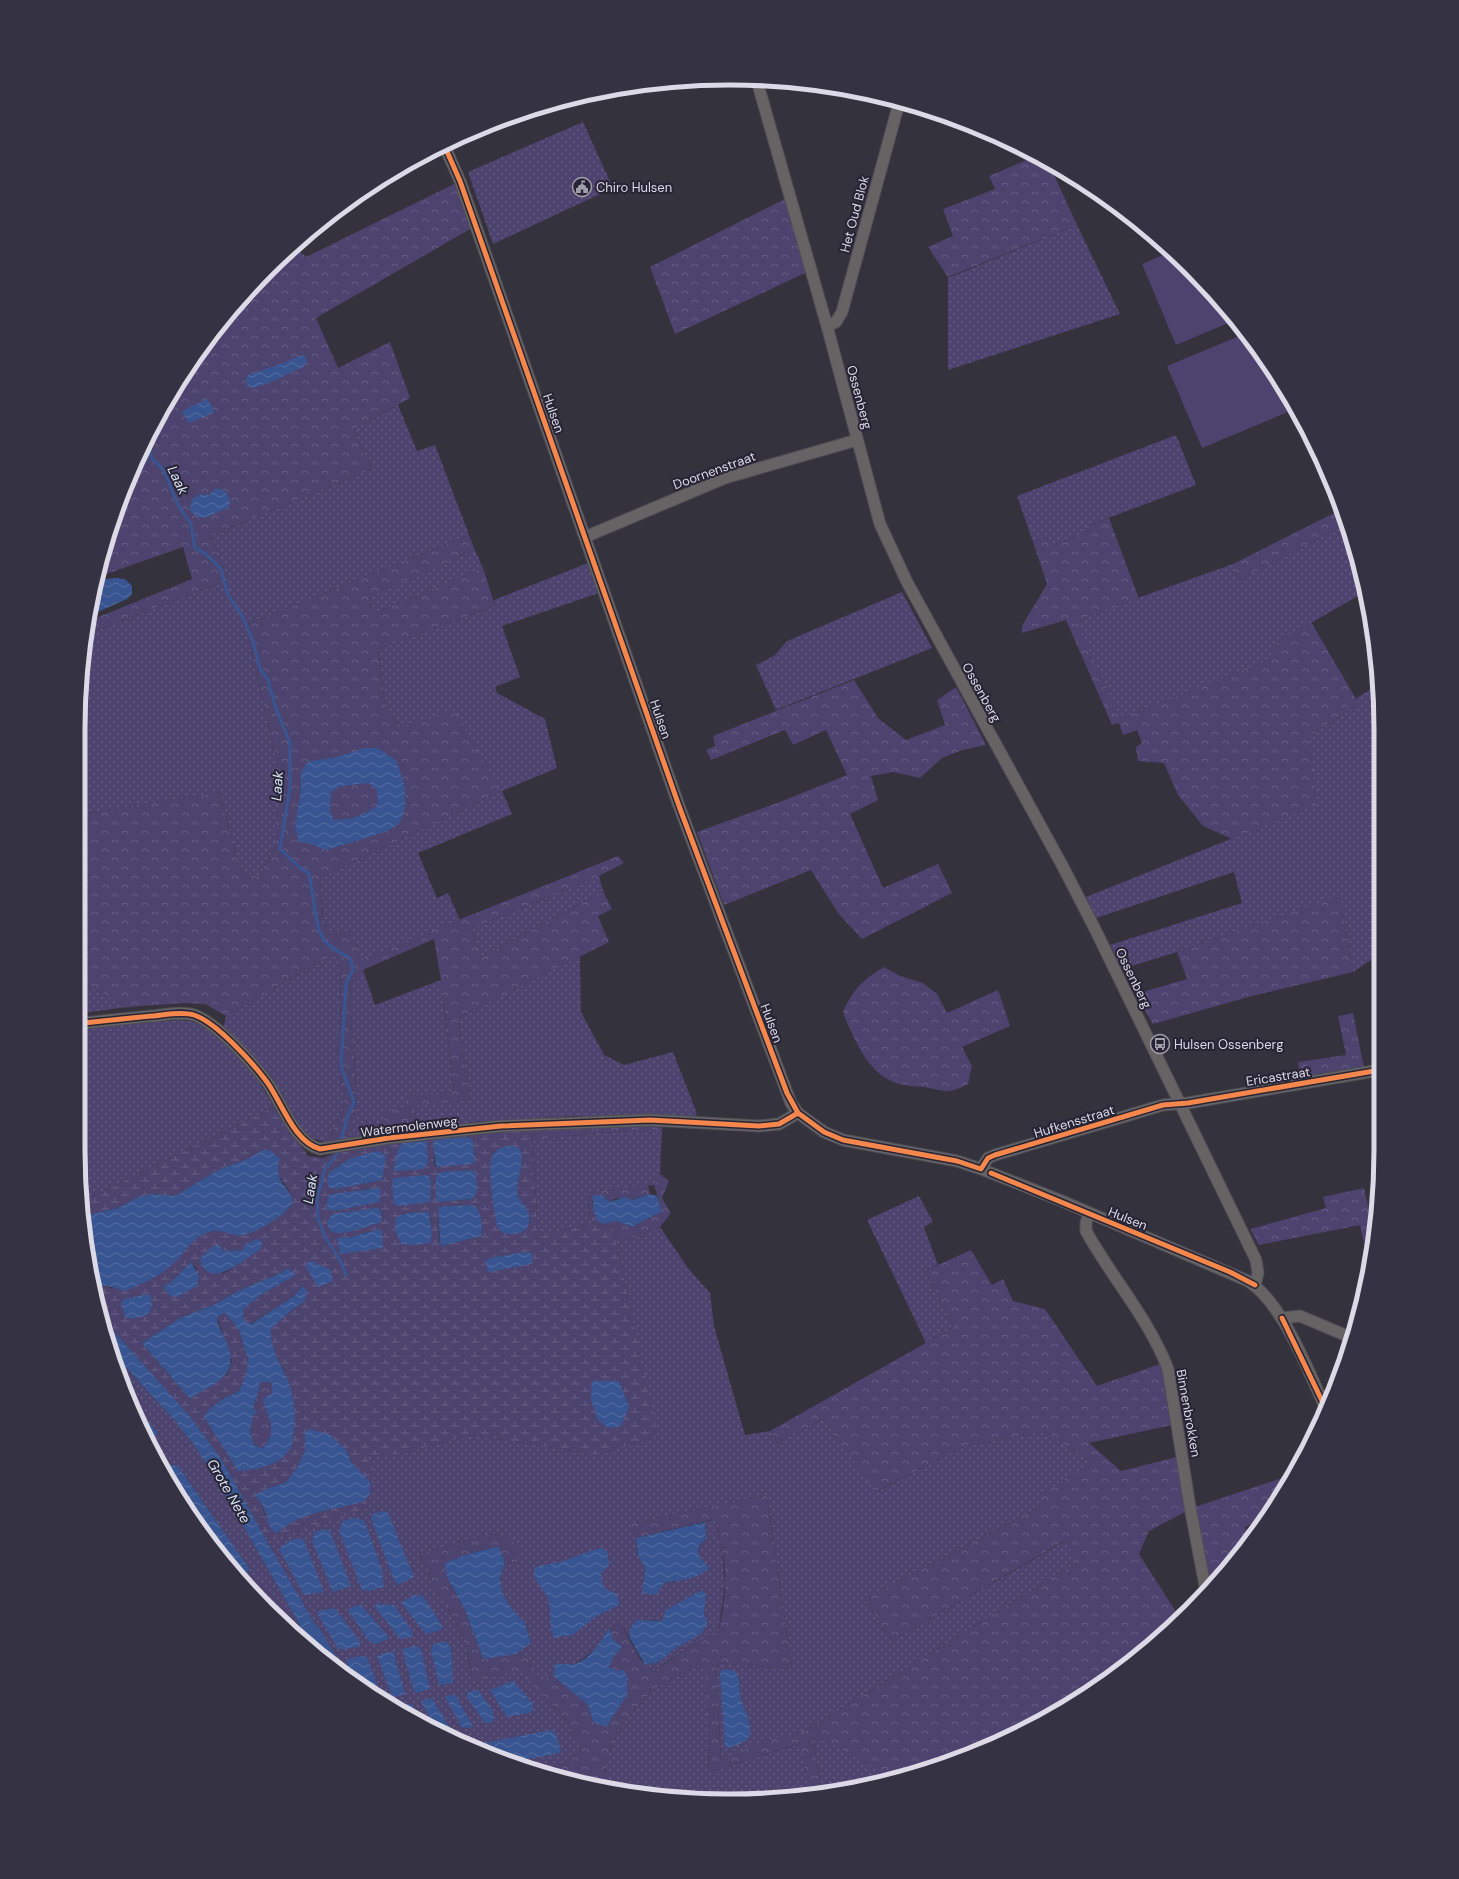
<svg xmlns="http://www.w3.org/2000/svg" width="1459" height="1879" viewBox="0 0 1459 1879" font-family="'DM Sans',sans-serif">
<defs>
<pattern id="grass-dots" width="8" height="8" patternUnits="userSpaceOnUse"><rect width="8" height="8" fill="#4c436f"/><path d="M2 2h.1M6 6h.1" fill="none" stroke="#655e84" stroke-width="1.8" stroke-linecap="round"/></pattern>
<pattern id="forest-crowns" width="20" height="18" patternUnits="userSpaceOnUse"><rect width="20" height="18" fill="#4c436f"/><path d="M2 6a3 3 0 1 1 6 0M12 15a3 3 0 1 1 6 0" fill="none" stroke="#655e84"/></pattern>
<pattern id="wetland-marsh" width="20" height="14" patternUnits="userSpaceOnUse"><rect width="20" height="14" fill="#4c436f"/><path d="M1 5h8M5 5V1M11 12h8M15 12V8" fill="none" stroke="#655e84"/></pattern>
<pattern id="water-waves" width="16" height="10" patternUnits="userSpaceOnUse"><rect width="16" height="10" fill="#395591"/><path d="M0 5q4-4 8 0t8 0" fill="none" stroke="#556da0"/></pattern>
</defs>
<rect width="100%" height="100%" fill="#34323c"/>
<path fill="url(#grass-dots)" d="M583 122 613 188 493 244 468 172Z
M1077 225 1120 314 948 370V278Z
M398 405 417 451 435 445 469 535 245 625 276 757V846L259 876 241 873 220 792 80 814 79 687 88 634 228 580 211 536 372 469 353 430Z
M1176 435 1196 485 1087 526 1088 531 1054 545 1045 537 1033 542 1017 496Z
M1347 524 1363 593 1271 646 1273 658 1120 719 1080 629V621L1090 615 1233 564 1239 580Z
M475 550 483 568 373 614 369 597Z
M588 563 599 593 502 626 520 677 495 687 497 693 545 719 557 768 502 791 512 814 418 853 437 898 448 893 460 920 359 961 356 943 344 931 329 932 323 916 320 878 501 791 398 728 385 703 378 649 495 606 494 600Z
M902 592 932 648 776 710 756 665 774 656 787 641Z
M1376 686 1379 955 1353 972 1340 896 1177 952 1122 969 1110 945 1242 903 1234 872 1096 918 1086 897 1268 824 1309 736 1359 704 1355 699Z
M599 876 603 891 482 957 471 929Z
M337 952 340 968 341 1002 337 1058 343 1090 344 1106 327 1143 312 1138 304 1132 262 1067 223 1028 226 1016Z
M580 956 581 1012 604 1055 624 1065 673 1052 696 1111 697 1119 575 1116 473 1122 439 1129 415 1122 416 1105 470 1100 458 1018Z
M363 970 375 1005 441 980 454 1093 405 1095V1108L386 1134 343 1142 357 1108 354 1050 350 1013 351 981Z
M82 983 128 1007 82 1013Z
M179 1020C189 1021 198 1022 206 1027 233 1044 259 1079 274 1107L83 1201 82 1028Z
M662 1129 660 1174 654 1185 601 1191 587 1198 591 1223 538 1236 533 1140 597 1133Z
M919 1196 933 1222 924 1227 938 1265 925 1271 954 1327 926 1343 867 1220Z
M660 1227 688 1268 710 1293 714 1326 745 1435 770 1431 777 1443 824 1419 876 1492 964 1446 1045 1432 1092 1463 1040 1495 1045 1504 865 1599 892 1641 1067 1540 1076 1563 807 1730 721 1760 716 1663 792 1669 767 1495 631 1524 636 1538 638 1555 645 1568 643 1582 664 1583 673 1582 709 1568 699 1556 698 1547 706 1539 705 1522 715 1519 722 1550 725 1584 718 1634 694 1644 652 1672 645 1665 659 1662 707 1623 704 1613 706 1595 702 1591 662 1621 650 1620 631 1626 629 1637 620 1623 609 1628 599 1646 583 1659 574 1664H555L553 1676 541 1682 529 1659 521 1653 516 1654 531 1643 525 1623 513 1610 503 1594 500 1578 505 1562 516 1563 502 1534 486 1535 419 1554 434 1587 454 1619 467 1648 472 1681 520 1670 563 1716 582 1749 567 1764 536 1770 480 1751 404 1714 344 1674 264 1536 279 1538 365 1456 400 1454 472 1435 597 1455 657 1437 615 1236 629 1239Z
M111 1351 176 1422 196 1448 225 1494 305 1634 324 1655C298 1643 265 1606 246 1585L249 1568 178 1466 159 1462 151 1446 158 1433 126 1394Z
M702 1664H706L709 1772 802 1743 809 1795 772 1800 645 1795 605 1788 606 1761 617 1731 653 1689Z
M813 1736 830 1743 890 1776 891 1779 856 1789 822 1793Z"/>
<path fill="url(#forest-crowns)" d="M1034 157 1050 166 1077 225 948 277 928 247 953 236 943 209 995 189 989 176Z
M456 183 472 228 316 318 338 368 390 342 410 398 353 430 372 469 211 536 228 580 88 634 91 620 192 579 183 547 98 577 100 561 145 442 212 333 294 246 306 257Z
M785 199 807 272 675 334 650 267Z
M1342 509 1347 524 1239 580 1233 564Z
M1109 518 1139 599 1090 615 1080 621V628L1120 719 1272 658 1271 646 1311 622 1359 704 1309 736 1317 804 1232 839 1203 826 1178 795 1164 763 1138 761 1136 747 1142 743 1137 730 1123 735 1119 723 1112 725 1066 620 1022 633V626L1047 584 1033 542 1045 537 1054 545 1088 531 1087 526Z
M469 535 475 550 369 598 373 614 483 568 495 606 378 649 385 703 398 728 455 710 501 791 320 878 323 916 329 932 344 931 352 934 356 943 359 960 618 856 624 863 599 876 471 929 482 957 603 891 612 909 598 916 609 942 458 1018 470 1100 416 1106 415 1122H438L439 1129 386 1134 384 1111 405 1108V1095L454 1092 441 980 434 939 363 970 351 981 350 1013 354 1050 357 1108 349 1135 343 1142 327 1143 344 1106 343 1090 337 1058 341 1002 340 968 337 952 226 1016 205 1004 184 1003 128 1007 82 983 80 814 220 792 241 873 259 876 276 846V757L245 625Z
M854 680 878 718 906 740 945 725 937 700 956 687 986 745 962 750 942 758 920 778 893 772 871 776 878 800 850 814 883 888 938 864 952 893 862 939 838 913 811 870 724 905 697 832 777 803 847 775 826 730 793 745 785 730 711 760 706 750 715 746 713 736Z
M1340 895 1353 972 1248 997 1153 1024 1136 994 1187 979 1177 952Z
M884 967 900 976 923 983 937 994 947 1013 998 990 1010 1026 962 1047 972 1066 968 1084C948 1095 946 1091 924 1087 916 1086 907 1086 900 1084 869 1077 853 1038 843 1012 853 989 863 980 884 967Z
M1353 1013 1364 1067 1300 1077 1298 1062 1346 1055 1338 1016Z
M663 1124 662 1129 597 1133 533 1140 532 1129Z
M660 1174 669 1181 662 1198 671 1213 660 1227 629 1239 615 1236 613 1227 591 1223 587 1198 591 1192 648 1185 650 1194 631 1200 616 1198 610 1202 601 1195 592 1201 595 1217 616 1221 632 1227 662 1211 654 1185Z
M1364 1188 1375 1237 1373 1247 1365 1249 1360 1225 1259 1245 1250 1229 1326 1208 1323 1197Z
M971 1250 992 1285 1003 1279 1013 1301 1045 1309 1097 1386 1163 1363 1172 1425 1089 1443 1121 1471 1177 1457 1185 1512 1149 1531 1139 1554 1180 1618 1091 1691 1017 1734 939 1766 891 1779 889 1776 830 1743 813 1737 822 1793 809 1795 801 1743 709 1772 705 1664H702L653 1689 617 1731 606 1761 605 1788C581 1783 559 1778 536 1770L567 1764 582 1749 563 1716 520 1671 472 1681 467 1648 454 1619 434 1587 419 1554 486 1535 502 1534 521 1549 516 1563 505 1562 497 1546 465 1555 445 1564 452 1587 465 1610 483 1659 521 1653 529 1659 541 1681 553 1676 588 1705 593 1722 618 1671 609 1667 613 1658 622 1647 613 1639 609 1628 620 1623 642 1662 653 1672 694 1644 718 1634C721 1618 725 1601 725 1584 726 1562 720 1540 715 1519L636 1538 631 1524 767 1495 792 1669 716 1663 721 1760 760 1743 807 1730 1076 1563 1066 1540 892 1641 865 1599 1045 1504 1039 1495 1092 1463 1045 1432 964 1446 875 1492 824 1419 777 1443 770 1431 954 1327 925 1271Z
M268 1382 272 1384V1395L264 1400 271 1424V1436L263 1448 255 1446 250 1430 253 1416 257 1414 253 1409 260 1387 258 1383Z
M1291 1475 1267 1517 1245 1527 1249 1539 1210 1586 1195 1507Z"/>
<path fill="url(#wetland-marsh)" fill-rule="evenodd" d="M274 1107 308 1156 323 1158 336 1153 389 1143 462 1134 532 1129 538 1236 591 1223 613 1227 658 1437 597 1455 472 1435 400 1454 366 1456 373 1468V1494L362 1510 279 1538 264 1536 222 1460 189 1415 100 1316 91 1271 100 1285 111 1288 117 1287 186 1247C201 1232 215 1227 236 1234L281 1215 290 1208 291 1194 278 1174V1166L263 1150 247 1159 218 1170 175 1196 153 1194 138 1197 118 1208 83 1216V1201ZM434 1140 473 1141 475 1156 436 1167 434 1164ZM411 1141H427L428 1163 424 1169 403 1142ZM499 1148 522 1161C521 1170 516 1182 517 1192 520 1208 543 1220 519 1233L492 1156 494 1152ZM376 1151 384 1153 381 1180 337 1189 329 1188 327 1181C340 1159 353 1158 376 1151ZM472 1170 474 1171 475 1197 472 1199 438 1202 457 1171ZM369 1189H379V1202L335 1211 326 1203 356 1191ZM471 1205C480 1214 484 1223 481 1236L442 1246 439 1240 438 1207ZM381 1210 383 1218 341 1234ZM429 1212 431 1221 432 1238 412 1245 401 1244 396 1231 403 1213ZM378 1229 340 1254 338 1238 351 1237ZM218 1244 224 1251 243 1250 233 1267 223 1274ZM524 1252 531 1253 486 1267 485 1262 490 1258ZM191 1262 197 1269 170 1296 163 1287 172 1281ZM288 1268 296 1275 262 1294 244 1309 243 1320 250 1324 294 1296 303 1286 304 1302 293 1309 271 1329C270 1354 282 1360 288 1381 290 1388 276 1451 274 1463L238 1471 204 1417 209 1409 221 1400 239 1391 246 1374 248 1360 239 1330 225 1313 217 1317 232 1361 227 1375 190 1399 142 1343 180 1318 213 1305 240 1290 281 1273ZM305 1432 347 1451 351 1462 361 1472 370 1494 364 1501 359 1503C330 1510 302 1512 278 1532L265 1516 262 1504 255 1495 268 1488 285 1483 298 1466 305 1451Z"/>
<path fill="#4c436f" d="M1170 252 1190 269 1233 321 1176 345 1142 264Z
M1244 334 1271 368 1295 409 1202 448 1167 366Z"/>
<path fill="url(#water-waves)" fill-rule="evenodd" d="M302 355 305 357 307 362 301 369H297C289 374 255 391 248 387L246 380 248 375 283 363Z
M207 399 214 410 213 413 189 423 182 411Z
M216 488 225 491 231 501 228 508C213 512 201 527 190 509L192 499 201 494 209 495Z
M116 578 125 579 132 586V594L127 599 91 615 97 582 106 579Z
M365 748H378L397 761 405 788V808L399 824 385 832 326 850 309 843 299 842 295 828 301 789V772L305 765 310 761 334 758ZM369 783 377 790 378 805C364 815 351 820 334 820L330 812 331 792 341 786Z
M467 1137 473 1141 475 1161 472 1164 436 1167 433 1144 434 1140Z
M427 1141 428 1163 424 1169 394 1171C395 1161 396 1150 403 1142Z
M513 1146 520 1149C525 1163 518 1174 517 1189 517 1204 535 1210 528 1226 526 1231 519 1234 513 1234 506 1235 501 1232 497 1226 495 1211 485 1164 494 1153 498 1147 507 1146 513 1146Z
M263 1150H270L280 1159C271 1183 295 1189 292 1203 290 1213 254 1234 243 1235 232 1237 224 1228 210 1232 191 1237 186 1253 172 1265 158 1277 141 1285 124 1291 116 1287 109 1287 100 1285L91 1271 84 1235 83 1216 118 1208 138 1197 153 1194 175 1196 218 1170 247 1159Z
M376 1151 381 1152 386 1156 382 1180 337 1189 329 1188 327 1181 329 1173 349 1159Z
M472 1170 476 1174C476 1183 480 1194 472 1199L438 1202 436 1200V1176L441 1172Z
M428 1175 431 1181 430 1202 398 1206 394 1204 392 1181 394 1178Z
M380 1188 381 1195 379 1202 335 1211 326 1209 328 1197 331 1194Z
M650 1194 657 1196 662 1211 632 1227 616 1221 604 1224 597 1221 593 1209V1195H601L610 1202 624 1197 632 1200Z
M471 1205 475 1206C482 1213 483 1227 481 1236L442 1246 440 1244 438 1207Z
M376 1208H379C382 1212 383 1217 381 1222 370 1225 340 1238 331 1231 328 1228 328 1225 327 1222L332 1214Z
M429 1212 432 1232 431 1243 412 1245 401 1244C385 1211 402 1213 429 1212Z
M379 1229 382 1231 383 1248 340 1254 337 1238 351 1237Z
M258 1239 262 1242V1247L258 1251C243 1261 208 1291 200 1259L209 1249 218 1244 224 1251 243 1250 245 1244Z
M524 1252 531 1253 533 1260 531 1264 488 1272 485 1262 490 1258Z
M313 1261 319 1265 330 1269 333 1281 318 1287 306 1267 307 1263Z
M191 1262 199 1276 197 1286 177 1297 170 1296 163 1287 172 1281Z
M288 1268 296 1275 262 1294 244 1309 243 1320 251 1324 294 1296 303 1286 307 1292 304 1302 293 1309 271 1329C270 1351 282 1364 289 1383 294 1398 296 1413 294 1428 293 1433 293 1439 292 1444 285 1465 256 1470 238 1471L204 1417 209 1409 221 1400 239 1391 246 1374 248 1360 239 1330 225 1313 217 1317C218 1327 223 1334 227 1343 241 1377 214 1383 190 1399L142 1343 180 1318 213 1305 240 1290 281 1273ZM268 1382 272 1384V1394L268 1395 263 1400 271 1424V1436L263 1448 255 1446 250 1431 253 1416 258 1412 253 1409 260 1387 259 1383Z
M149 1294C159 1313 142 1320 126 1318L121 1304 124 1299Z
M100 1316 189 1415 222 1460 264 1536 344 1674 329 1663 324 1655 305 1634 225 1494 196 1448 176 1422 111 1351Z
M592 1381H619L629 1407 621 1426 608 1428 598 1420 591 1400Z
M126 1394 158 1433 151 1446 128 1399Z
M309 1429 330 1435 347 1451 351 1462 370 1482V1494L364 1501 359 1503C330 1510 302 1512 278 1532H274L270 1527 262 1504 255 1495 268 1488 285 1483 298 1466 305 1451V1432Z
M159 1462 178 1466 249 1568 246 1585C214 1547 181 1507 159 1462Z
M384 1511 388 1513 414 1577 398 1585 393 1578 371 1518 373 1514Z
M354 1518 364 1520 382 1570 384 1587 368 1591 362 1590 339 1531 343 1521Z
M705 1522 706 1539 698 1547 699 1556 709 1568C696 1580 681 1580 664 1583L656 1595 642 1593 645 1568 638 1555 636 1538Z
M326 1529 330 1531 351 1586 333 1592 312 1541 315 1532Z
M299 1538 304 1540 324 1592 304 1595 279 1549 289 1541Z
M498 1546 505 1562 500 1578 503 1594 513 1610 525 1623 531 1643 516 1654 483 1659 465 1610 447 1577 445 1563 465 1555Z
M603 1548 608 1554 609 1565 601 1573C602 1586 604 1590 617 1594L619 1605 595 1617 573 1635 554 1638C548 1624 552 1618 549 1604 547 1593 539 1586 534 1576V1568C544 1564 553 1564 563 1561 576 1557 589 1550 603 1548Z
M702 1590 706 1595 704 1613 707 1623 702 1633 676 1648 659 1662 645 1665 629 1637 631 1626 637 1620 662 1621 666 1610Z
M414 1595 423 1596 442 1625 441 1630 426 1634 401 1603Z
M377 1604 394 1605 413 1633 412 1637 400 1639 374 1606Z
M361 1605 388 1636V1639L375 1644 369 1641 348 1610 354 1606Z
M335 1608 360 1642V1646L347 1649H338L317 1613 319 1611Z
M609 1628 613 1639 622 1647 613 1658 609 1667 618 1671 624 1670 627 1677V1695L606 1727 593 1722 588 1705 553 1676 555 1664C561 1663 568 1665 574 1664 589 1661 602 1640 609 1628Z
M440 1642H447L451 1648 453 1683 439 1685 431 1651 433 1645Z
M416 1646 421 1649 430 1689 416 1693 414 1691 402 1649Z
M393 1651 405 1694 394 1697 391 1694 377 1656Z
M361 1656 367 1657 382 1699 359 1684 346 1662 348 1659Z
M724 1669 735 1671C740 1678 739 1686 740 1695 742 1706 752 1722 750 1734 747 1743 735 1746 727 1748L725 1746 720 1674 721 1671Z
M513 1681 533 1704V1710L529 1713 507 1717 490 1690Z
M478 1690 493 1711 494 1719 492 1722 485 1723 467 1697 468 1692Z
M449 1695H455L473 1726 468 1728 462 1727 445 1697Z
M432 1698 450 1728C446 1732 442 1733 438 1730L422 1704 423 1700Z
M411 1703 424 1724 404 1714 400 1707Z
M551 1730 556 1734 561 1751 559 1753 512 1762 469 1746Z"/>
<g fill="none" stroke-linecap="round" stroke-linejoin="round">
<path stroke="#395591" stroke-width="3" d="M148 437 151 457 164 471 178 505 191 524 195 548 206 554 221 569 228 595 241 614 253 641 260 669 268 680 275 706 290 743V788L280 849 298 866 309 874C313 890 315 928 324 940 331 949 341 953 350 958L353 970 346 984 341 1066 354 1102 348 1115 341 1139
M337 1154 325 1169 317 1198 318 1218 325 1237 341 1262 346 1275"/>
<path stroke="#395591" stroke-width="19" d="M311 1633 329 1663"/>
<defs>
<path id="minor" d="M757 81 827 326 880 524 907 582 1062 865 1094 927 1256 1260 1258 1273 1255 1285
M445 147 460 181 679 806 791 1103 798 1113 824 1132 843 1140 957 1161 981 1169 1062 1201 1248 1281C1283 1303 1308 1371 1326 1409
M827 326 836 322 842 312 899 103
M585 537 725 478 857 440
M82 1023C105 1021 128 1018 152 1016 164 1015 182 1011 194 1015 216 1022 253 1063 267 1082 282 1103 294 1142 320 1149L389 1138 501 1126 650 1120 759 1126 779 1124 798 1113
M981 1169 988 1158 995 1155 1163 1105 1188 1103 1380 1070
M1089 1213 1086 1223V1231C1112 1278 1149 1319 1168 1369L1190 1507 1206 1591
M1282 1318 1300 1316 1352 1338"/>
</defs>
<use href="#minor" stroke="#504e56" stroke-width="13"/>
<use href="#minor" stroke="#666365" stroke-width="11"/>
<defs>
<path id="cycleway" d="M445 147 460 181 679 806 787 1093 798 1113 824 1132 843 1140 957 1161 981 1169 988 1158 995 1155 1163 1105 1188 1103 1380 1070
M82 1023C105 1021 128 1018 152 1016 164 1015 182 1011 194 1015 216 1022 253 1063 267 1082 282 1103 294 1142 320 1149L389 1138 501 1126 650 1120 759 1126 779 1124 798 1113
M991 1173 1230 1272 1255 1285
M1282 1318 1326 1409"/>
</defs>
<use href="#cycleway" stroke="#272435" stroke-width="8"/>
<use href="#cycleway" stroke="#f5874c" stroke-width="5"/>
</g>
<defs>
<symbol id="civic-ring" viewBox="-11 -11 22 22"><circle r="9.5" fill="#272435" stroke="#a19faa" stroke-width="1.5"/><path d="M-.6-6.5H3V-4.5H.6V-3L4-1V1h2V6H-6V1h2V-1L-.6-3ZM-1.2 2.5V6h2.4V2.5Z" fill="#a19faa"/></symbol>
<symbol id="bus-ring" viewBox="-11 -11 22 22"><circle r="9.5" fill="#272435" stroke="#a19faa" stroke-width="1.5"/><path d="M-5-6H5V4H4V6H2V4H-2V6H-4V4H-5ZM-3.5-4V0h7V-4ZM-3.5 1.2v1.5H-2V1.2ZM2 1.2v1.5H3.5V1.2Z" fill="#a19faa"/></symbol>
</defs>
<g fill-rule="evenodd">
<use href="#civic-ring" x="571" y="176" width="22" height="22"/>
<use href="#bus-ring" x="1149" y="1033" width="22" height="22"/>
</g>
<g text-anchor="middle" stroke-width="4" stroke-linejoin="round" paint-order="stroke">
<g font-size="13" fill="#dcdae6" stroke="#272435" text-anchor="start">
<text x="596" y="192">Chiro Hulsen</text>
<text x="1174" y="1049">Hulsen Ossenberg</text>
</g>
<g font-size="13" fill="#dcdae6" stroke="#272435">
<text transform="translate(854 214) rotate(-75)" y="5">Het Oud Blok</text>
<text transform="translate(860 397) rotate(75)" y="5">Ossenberg</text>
<text transform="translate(554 413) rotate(71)" y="5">Hulsen</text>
<text transform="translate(714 470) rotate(-20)" y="5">Doornenstraat</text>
<text transform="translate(982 692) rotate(61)" y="5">Ossenberg</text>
<text transform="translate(661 719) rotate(71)" y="5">Hulsen</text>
<text transform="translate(1134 978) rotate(64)" y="5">Ossenberg</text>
<text transform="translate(772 1023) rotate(70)" y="5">Hulsen</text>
<text transform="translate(1278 1076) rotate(-9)" y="5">Ericastraat</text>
<text transform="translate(1074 1121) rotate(-17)" y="5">Hufkensstraat</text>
<text transform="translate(409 1126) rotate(-7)" y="5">Watermolenweg</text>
<text transform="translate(1128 1218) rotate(22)" y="5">Hulsen</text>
<text transform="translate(1189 1413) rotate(80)" y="5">Binnenbrokken</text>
</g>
<g font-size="14" font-style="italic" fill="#d7e2f4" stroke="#272435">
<text transform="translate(178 480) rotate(64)" y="5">Laak</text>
<text transform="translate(277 786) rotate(-86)" y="5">Laak</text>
<text transform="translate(310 1189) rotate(-81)" y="5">Laak</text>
<text transform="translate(229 1491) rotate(60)" y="5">Grote Nete</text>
</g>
</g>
<path d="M0 0H1459V1879H0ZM729 85H730A644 644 0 0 1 1374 729V1150A644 644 0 0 1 730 1794H729A644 644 0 0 1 85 1150V729A644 644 0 0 1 729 85Z" fill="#353343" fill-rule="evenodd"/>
<path fill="none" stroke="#dcdae6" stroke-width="5" d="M729 85H730A644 644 0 0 1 1374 729V1150A644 644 0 0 1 730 1794H729A644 644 0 0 1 85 1150V729A644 644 0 0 1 729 85Z"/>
</svg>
